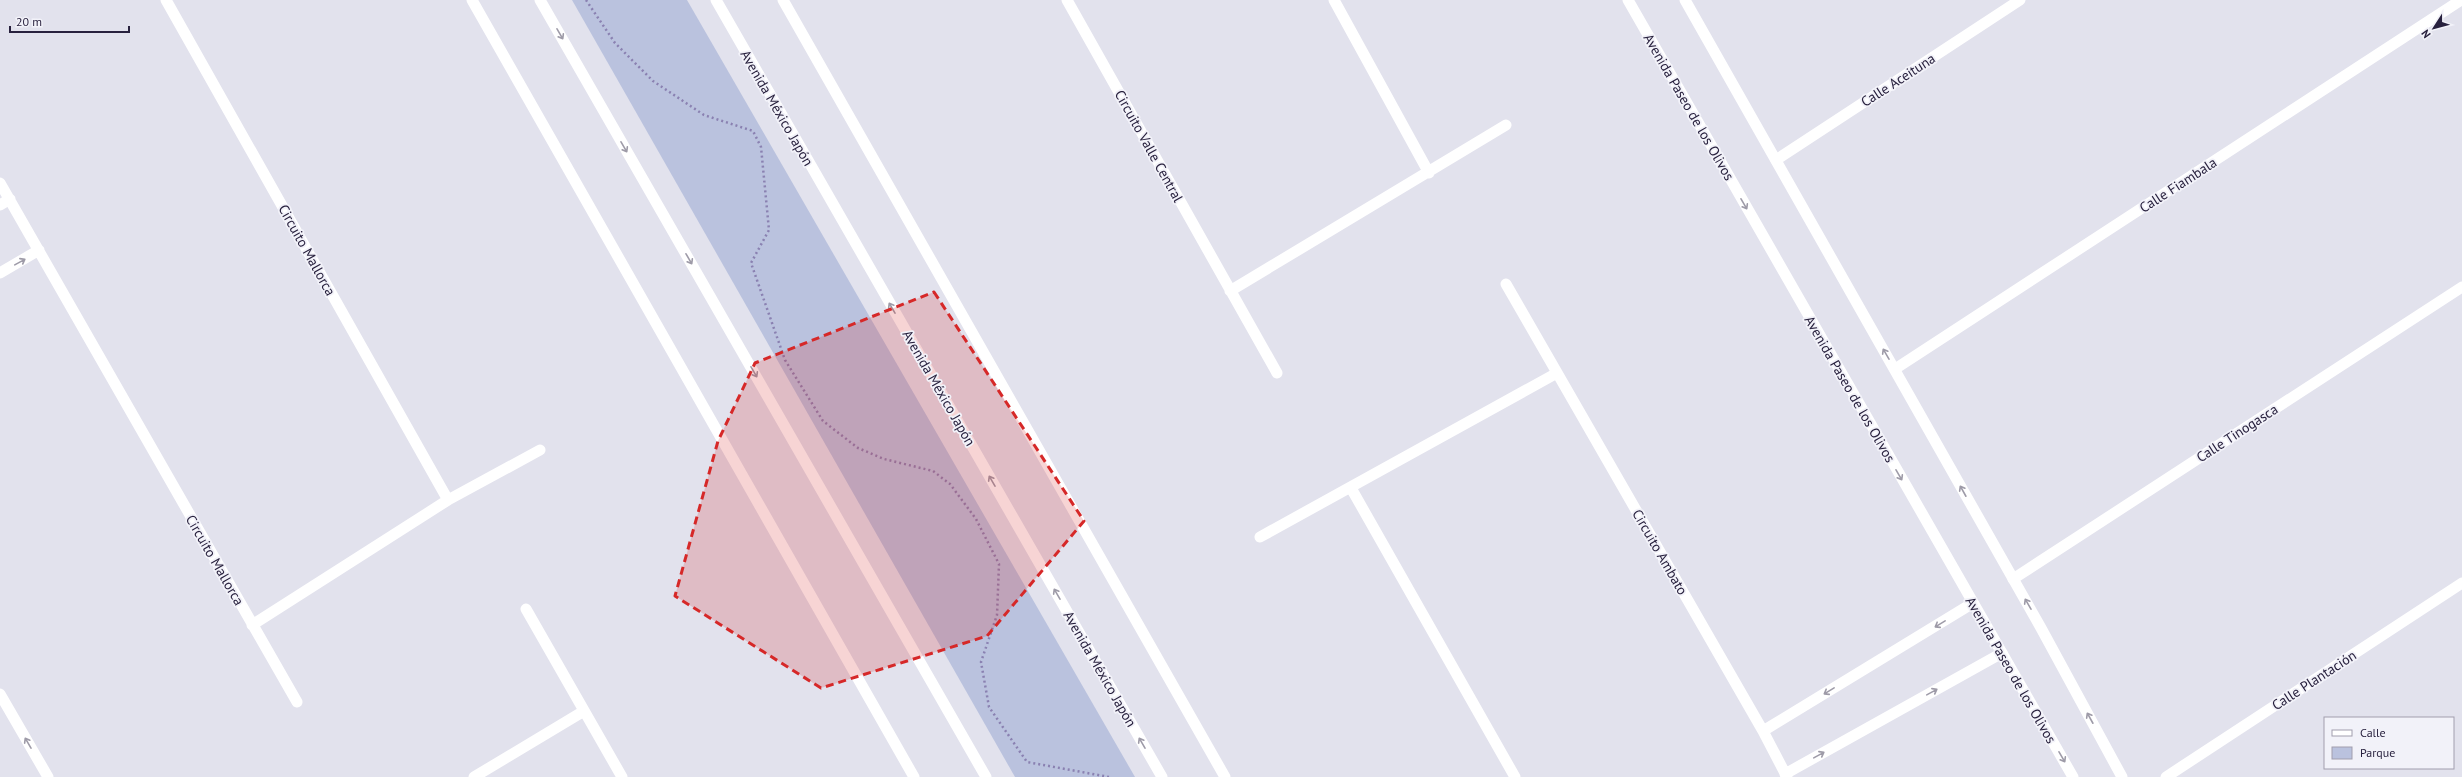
<svg xmlns="http://www.w3.org/2000/svg" width="2462" height="777" viewBox="0 0 2462 777" font-family="'PT Sans',sans-serif">
<rect width="100%" height="100%" fill="#e2e2ed"/>
<path fill="#bac2de" d="M572 0H687L1135 777H1015Z"/>
<g fill="none" stroke-linecap="round" stroke-linejoin="round">
<path stroke="#8a81b1" stroke-width="2.5" stroke-dasharray="2 3" stroke-linecap="butt" d="M586 0 615 43 653 81 704 115 753 131 761 147 769 230 751 263 785 360 823 421 858 448 884 459 933 471 950 484 976 519 999 564 997 615 981 662 989 707 1027 762 1109 777"/>
<path stroke="#fff" stroke-width="11" d="M166 0 448 500
M783 0 1225 777
M1067 0 1277 373
M1334 0 1429 173
M1776 160 2020 0
M0 183 297 702
M0 205 10 199
M0 273 39 250
M1506 284 1763 731 1787 777
M1230 291 1506 125
M1895 369 2461 0
M1351 488 1515 777
M1260 537 1557 373
M2013 579 2462 287
M526 609 622 777
M252 625 448 500 540 450
M0 694 48 777
M1763 731 1973 603
M1785 774 2002 653
M474 777 584 711
M2166 777 2462 583"/>
<path stroke="#fff" stroke-width="11" d="M472 0 914 777
M540 0 986 777
M716 0 1162 777
M1628 0 2073 777
M1685 0 2041 628 2122 777"/>
</g>
<defs><path id="oneway-shaft" d="M-6 0H5M1.5-3L5.5 0L1.5 3" fill="none" stroke-width="1.6" stroke-linecap="round" stroke-linejoin="round"/></defs>
<g stroke="#9e9ba8">
<use href="#oneway-shaft" transform="translate(560 34) rotate(60)"/>
<use href="#oneway-shaft" transform="translate(624 147) rotate(60)"/>
<use href="#oneway-shaft" transform="translate(1744 204) rotate(60)"/>
<use href="#oneway-shaft" transform="translate(689 259) rotate(60)"/>
<use href="#oneway-shaft" transform="translate(20 262) rotate(-29)"/>
<use href="#oneway-shaft" transform="translate(892 308) rotate(-120)"/>
<use href="#oneway-shaft" transform="translate(1886 354) rotate(-120)"/>
<use href="#oneway-shaft" transform="translate(754 372) rotate(60)"/>
<use href="#oneway-shaft" transform="translate(1899 475) rotate(60)"/>
<use href="#oneway-shaft" transform="translate(992 481) rotate(-120)"/>
<use href="#oneway-shaft" transform="translate(1963 491) rotate(-119)"/>
<use href="#oneway-shaft" transform="translate(1057 594) rotate(-120)"/>
<use href="#oneway-shaft" transform="translate(2028 604) rotate(-120)"/>
<use href="#oneway-shaft" transform="translate(1940 624) rotate(149)"/>
<use href="#oneway-shaft" transform="translate(1829 691) rotate(149)"/>
<use href="#oneway-shaft" transform="translate(1932 692) rotate(-29)"/>
<use href="#oneway-shaft" transform="translate(2090 718) rotate(-119)"/>
<use href="#oneway-shaft" transform="translate(28 743) rotate(-120)"/>
<use href="#oneway-shaft" transform="translate(1142 743) rotate(-120)"/>
<use href="#oneway-shaft" transform="translate(1819 755) rotate(-29)"/>
<use href="#oneway-shaft" transform="translate(2062 757) rotate(60)"/>
</g>
<path fill="#d62828" fill-opacity="0.2" stroke="#d62828" stroke-width="3" stroke-dasharray="8 5" stroke-linejoin="round" d="M934 292 1084 521 987 636 821 688 675 596 718 441 755 363Z"/>
<g text-anchor="middle" stroke-width="3.5" stroke-linejoin="round" paint-order="stroke">
<g font-size="14" fill="#28213e" stroke="#f2f2f9">
<text transform="translate(1898 80) rotate(-33)" y="5">Calle Aceituna</text>
<text transform="translate(1689 107) rotate(60)" y="5">Avenida Paseo de los Olivos</text>
<text transform="translate(777 108) rotate(60)" y="5">Avenida México Japón</text>
<text transform="translate(1149 146) rotate(61)" y="5">Circuito Valle Central</text>
<text transform="translate(2178 185) rotate(-33)" y="5">Calle Fiambala</text>
<text transform="translate(307 250) rotate(61)" y="5">Circuito Mallorca</text>
<text transform="translate(939 388) rotate(60)" y="5">Avenida México Japón</text>
<text transform="translate(1850 389) rotate(60)" y="5">Avenida Paseo de los Olivos</text>
<text transform="translate(2237 433) rotate(-33)" y="5">Calle Tinogasca</text>
<text transform="translate(1660 552) rotate(60)" y="5">Circuito Ambato</text>
<text transform="translate(215 560) rotate(60)" y="5">Circuito Mallorca</text>
<text transform="translate(1100 669) rotate(60)" y="5">Avenida México Japón</text>
<text transform="translate(2011 670) rotate(60)" y="5">Avenida Paseo de los Olivos</text>
<text transform="translate(2314 680) rotate(-33)" y="5">Calle Plantación</text>
</g>
</g>
<rect x="2324" y="717" width="130" height="52" fill="#f2f2f9" stroke="#a19eae"/>
<rect x="2332" y="730" width="20" height="6" fill="#ffffff" stroke="#a19eae"/>
<text x="2360" y="737" font-size="12" fill="#28213e">Calle</text>
<rect x="2332" y="747" width="20" height="12" fill="#bac2de" stroke="#a19eae"/>
<text x="2360" y="757" font-size="12" fill="#28213e">Parque</text>
<g transform="translate(2434 28) rotate(234)" stroke="#f2f2f9" stroke-width="3" paint-order="stroke">
<path d="M0-3L7 15L0 10L-7 15Z" fill="#28213e"/>
<text y="-6" font-size="11" font-weight="bold" text-anchor="middle" fill="#28213e">N</text>
</g>
<path d="M10 26v6h119v-6" fill="none" stroke="#28213e" stroke-width="2"/>
<text x="16" y="26" font-size="12" fill="#28213e" stroke="#f2f2f9" stroke-width="3" paint-order="stroke">20 m</text>
</svg>
